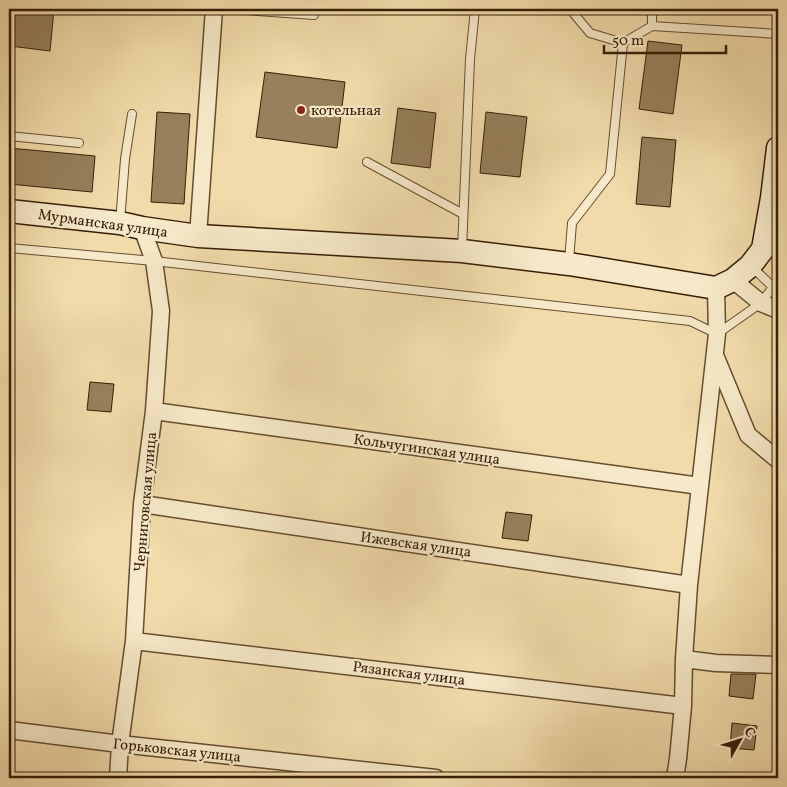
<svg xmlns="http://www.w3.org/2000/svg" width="787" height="787" viewBox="0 0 787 787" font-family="Vollkorn,serif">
<rect width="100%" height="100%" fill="#f1dbaa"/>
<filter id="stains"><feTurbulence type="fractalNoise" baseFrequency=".004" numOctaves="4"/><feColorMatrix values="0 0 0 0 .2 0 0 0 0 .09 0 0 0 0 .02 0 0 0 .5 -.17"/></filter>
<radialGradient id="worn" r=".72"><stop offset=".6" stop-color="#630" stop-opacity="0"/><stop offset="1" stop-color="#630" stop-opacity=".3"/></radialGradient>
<path fill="#97805b" stroke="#361e06" d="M14 9H54L50 51 10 46Z
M648 41 682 45 673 114 639 109Z
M265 72 345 82 337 148 256 137Z
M398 108 436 113 430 168 391 163Z
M157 112 190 114 184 204 151 202Z
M486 112 527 117 520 177 480 173Z
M642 137 676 140 670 207 636 204Z
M9 148 95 156 92 192 9 184Z
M90 382 114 384 111 412 87 410Z
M506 512 532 515 528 541 502 538Z
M731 674H756L753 699 729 696Z
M732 723 757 726 754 750 730 748Z"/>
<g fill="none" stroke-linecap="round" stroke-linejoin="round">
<defs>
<path id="service" d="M230 9 314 15V9
M570 9 590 33 623 43
M652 26 778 34
M9 136 79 143
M367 162 463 214
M120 222 125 159 132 114
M9 248 154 261 690 321 717 334 761 303 773 287
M462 249 470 59 475 9
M569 261 572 223 610 174 623 43 652 26V9
M752 267 773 287 778 286"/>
<path id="minor" d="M198 236 214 9
M733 280 761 303 778 310
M715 355 748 435 778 460
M154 411 700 486
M142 504 689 585
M134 641 683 706
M684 659 716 663 778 665
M9 730 120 744 436 778
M118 778 120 744 134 641 142 504 154 411 161 311 154 261 142 228
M675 778 678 759 683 706 684 659 689 585 717 334 716 288"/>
<path id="secondary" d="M9 211 120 223 142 228 198 236 462 251 569 264 716 288 733 280 750 266 763 249 772 198 778 148"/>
</defs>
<use href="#service" stroke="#654d2f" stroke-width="10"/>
<use href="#minor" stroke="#654d2f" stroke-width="19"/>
<use href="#secondary" stroke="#361e06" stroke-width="25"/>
<use href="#service" stroke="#f6e8c8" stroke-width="8"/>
<use href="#minor" stroke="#f6e8c8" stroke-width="16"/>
<use href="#secondary" stroke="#f6e8c8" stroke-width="22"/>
</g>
<circle fill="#8f2418" stroke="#f6e8c8" stroke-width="2" cx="301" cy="110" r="5"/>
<g text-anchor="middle" stroke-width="4.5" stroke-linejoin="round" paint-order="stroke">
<g font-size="15" fill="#361e06" stroke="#f6e8c8" text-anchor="start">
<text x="311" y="115">котельная</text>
</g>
<g font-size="15" fill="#361e06" stroke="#f6e8c8">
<text transform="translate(103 223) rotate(8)" y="5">Мурманская улица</text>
<text transform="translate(427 449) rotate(8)" y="5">Кольчугинская улица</text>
<text transform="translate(145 502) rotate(-85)" y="5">Черниговская улица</text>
<text transform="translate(416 544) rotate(8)" y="5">Ижевская улица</text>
<text transform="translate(409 673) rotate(7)" y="5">Рязанская улица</text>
<text transform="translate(177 750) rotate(6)" y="5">Горьковская улица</text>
</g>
</g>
<rect width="787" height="787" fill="none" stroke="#f1dbaa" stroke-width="30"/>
<rect x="10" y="10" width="767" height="767" fill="none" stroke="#361e06" stroke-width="2.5"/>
<rect x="15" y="15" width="757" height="757" fill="none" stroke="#361e06"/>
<g transform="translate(740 740) rotate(51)" stroke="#f6e8c8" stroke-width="4" paint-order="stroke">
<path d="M0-4L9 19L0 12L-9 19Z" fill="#361e06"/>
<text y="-8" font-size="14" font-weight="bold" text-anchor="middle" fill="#361e06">С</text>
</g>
<path d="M604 45v8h122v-8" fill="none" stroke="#361e06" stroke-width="2.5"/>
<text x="612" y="45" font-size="15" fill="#361e06" stroke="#f6e8c8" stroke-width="4" paint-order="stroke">50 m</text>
<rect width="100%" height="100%" filter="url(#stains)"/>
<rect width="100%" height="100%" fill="url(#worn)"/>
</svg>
